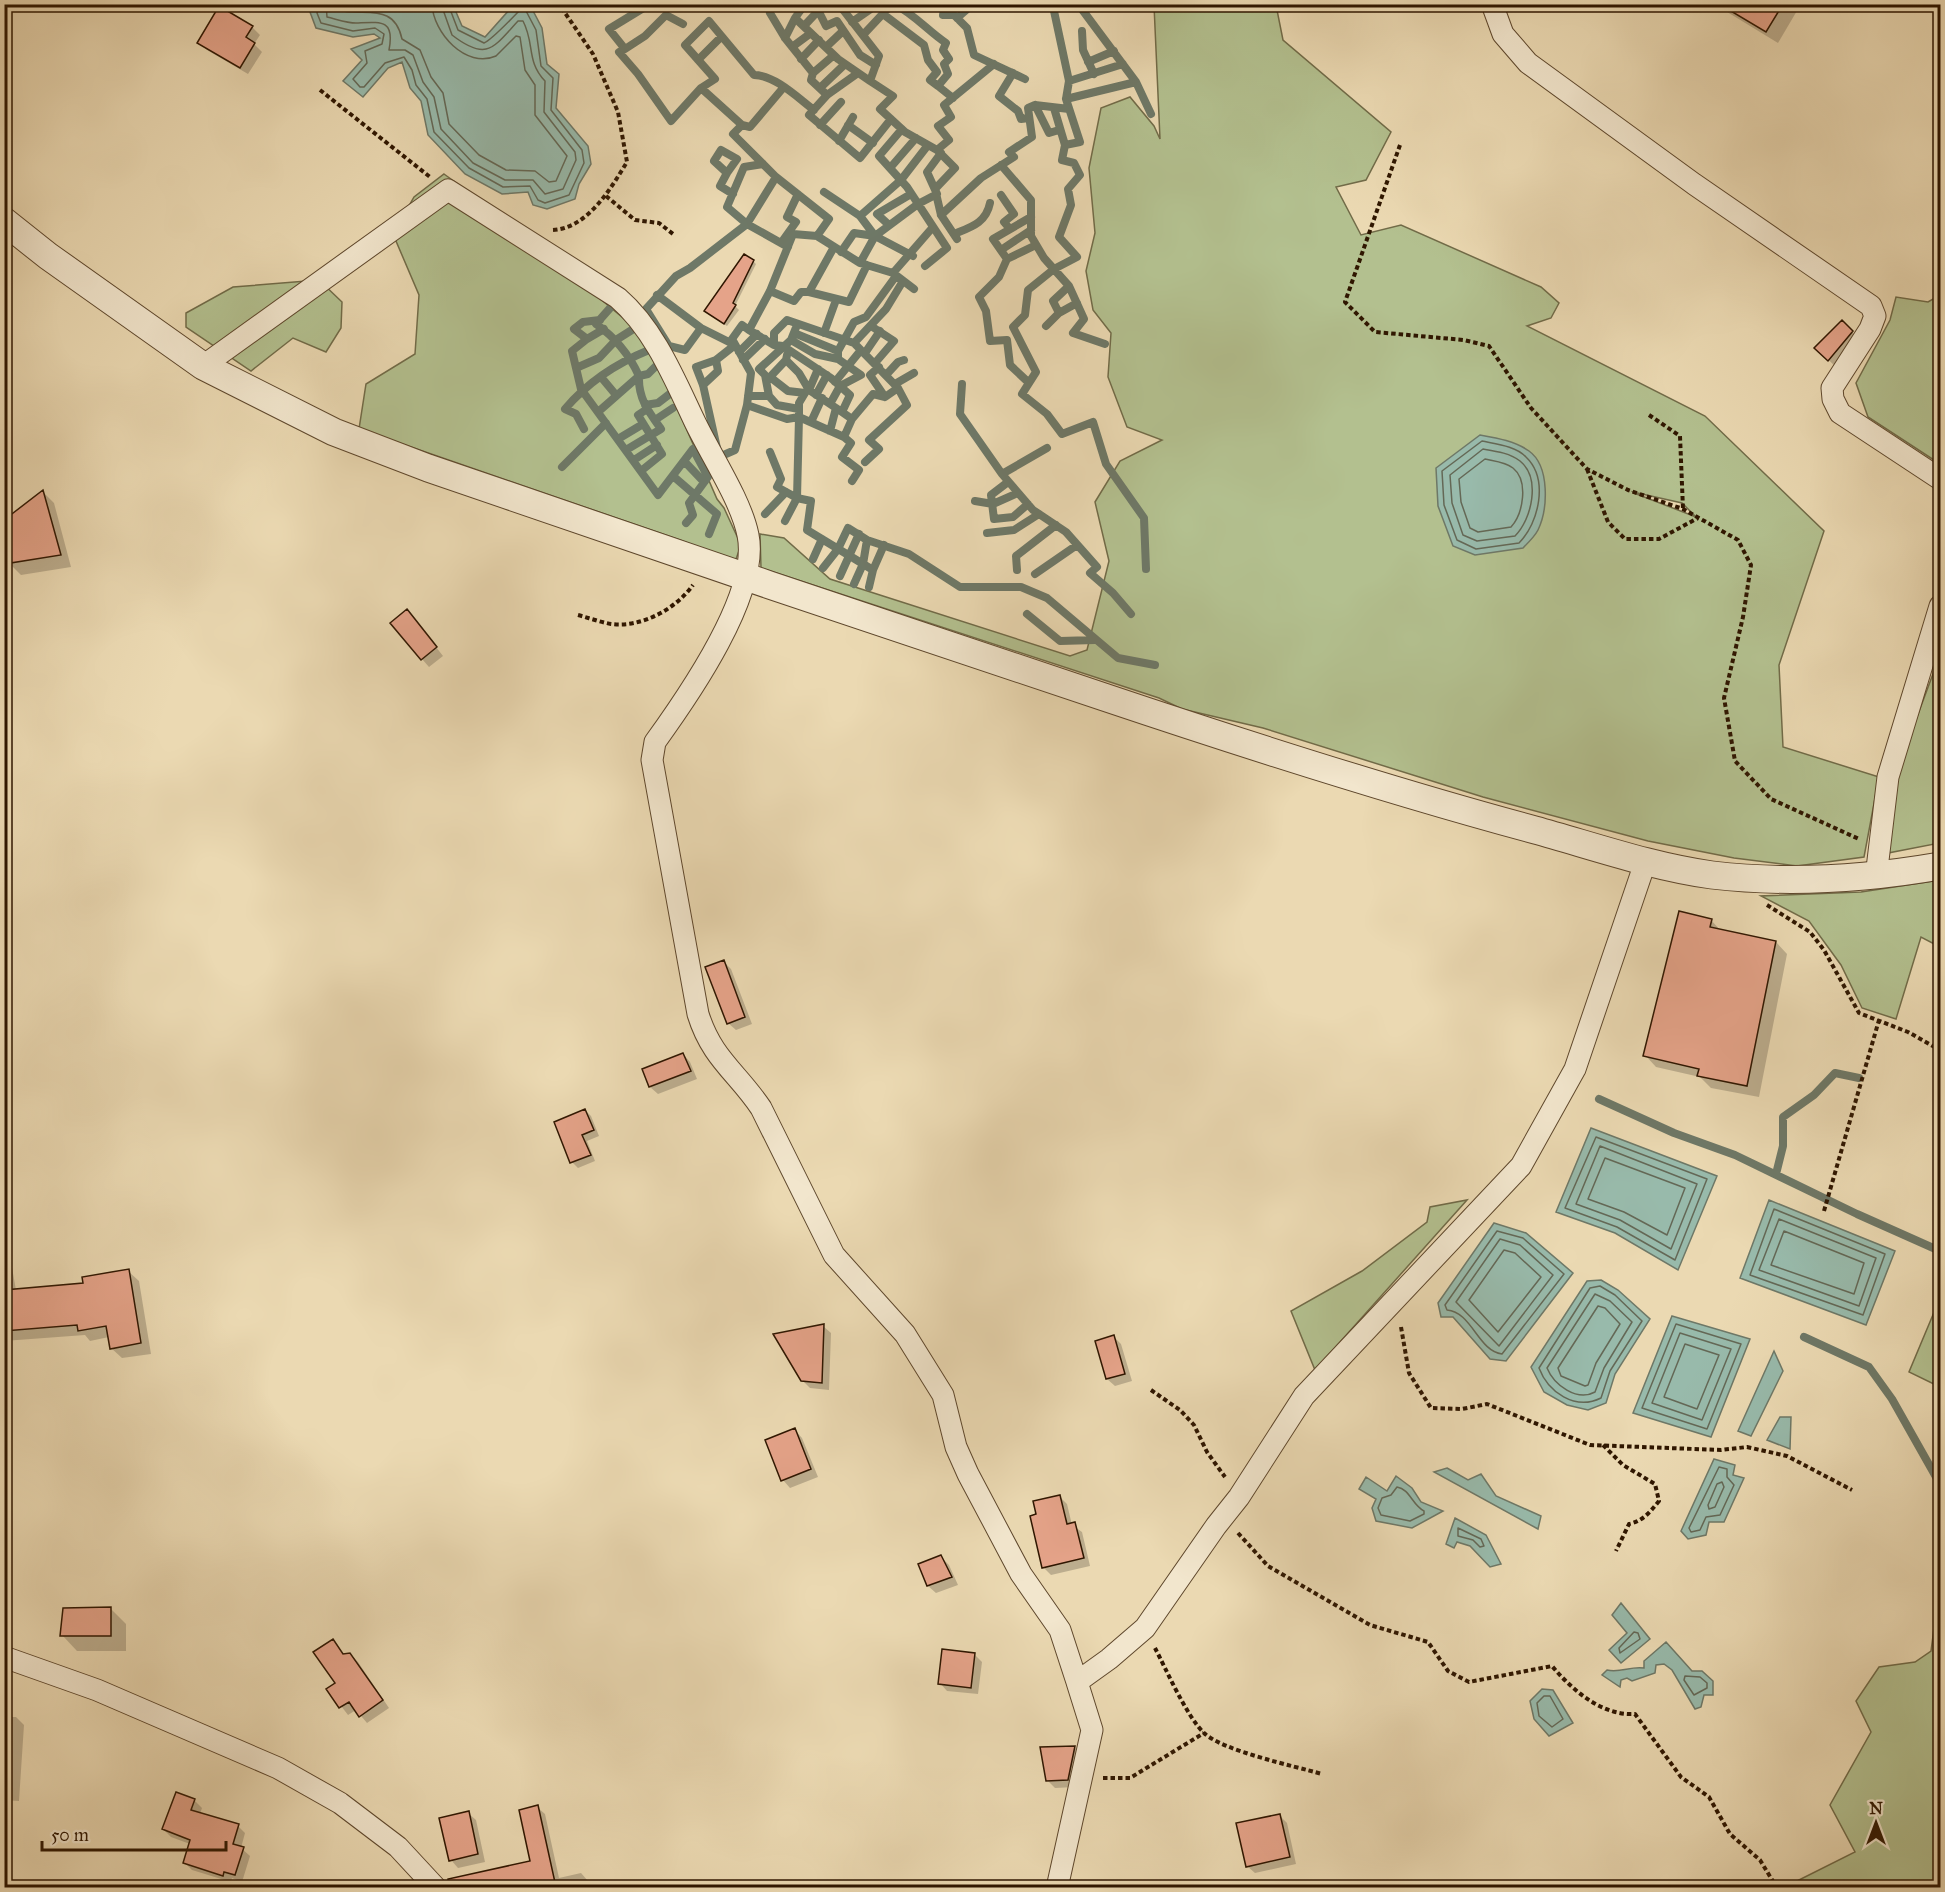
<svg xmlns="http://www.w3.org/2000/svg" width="1945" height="1892" viewBox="0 0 1945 1892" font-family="'IM FELL Great Primer',serif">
<rect width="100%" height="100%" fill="#ebd9b2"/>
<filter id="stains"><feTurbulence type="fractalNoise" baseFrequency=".00333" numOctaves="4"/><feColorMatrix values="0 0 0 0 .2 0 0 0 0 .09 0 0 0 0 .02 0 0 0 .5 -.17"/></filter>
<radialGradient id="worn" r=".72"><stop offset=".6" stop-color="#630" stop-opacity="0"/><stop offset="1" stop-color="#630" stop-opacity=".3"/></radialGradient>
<path fill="#b3c08f" stroke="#716b48" stroke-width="1.5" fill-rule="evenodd" d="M1154 5H1276L1283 40 1391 132 1366 180 1336 187 1361 235 1401 225 1541 287 1559 303 1551 318 1527 326 1705 416 1824 531 1779 665 1783 747 1879 777 1864 857 1797 866 1734 858 1648 841 1483 797 1263 728 1182 709 1159 698 761 568 760 534 784 538 830 579 1070 656 1087 650 1109 561 1095 502 1120 461 1162 440 1127 427 1108 377 1111 333 1093 310 1086 271 1095 233 1089 168 1101 108 1130 97 1154 126 1160 139ZM1633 492 1682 503 1696 517 1634 493Z
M444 174 498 213 635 328 666 382 717 499 724 508 741 545 735 562 680 540 359 429 366 384 415 354 419 295 393 234 414 197Z
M319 280 342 302 341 328 326 352 293 338 251 371 186 327V313L233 287Z
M1940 295V464L1868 417 1856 383 1890 320 1896 297 1928 302Z
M1940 655V843L1888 853 1898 768Z
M1940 880V947L1921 937 1896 1019 1862 1008 1841 965 1809 921 1761 896 1861 892Z
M1467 1200 1315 1370 1291 1311 1362 1271 1427 1222 1430 1207Z
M1940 1298V1387L1909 1372Z
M1940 1618V1887H1785L1855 1852 1830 1805 1871 1732 1856 1701 1879 1667 1915 1662 1931 1651 1935 1621Z"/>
<path fill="#98baab" stroke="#6e7867" stroke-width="1.5" d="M314 5H453L462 26 485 37 510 9 530 5 542 28 547 64 559 74 556 108 588 146 591 164 579 184 575 199 547 209 533 205 528 192 502 194 465 174 428 135 421 101 410 88 402 62 388 68 363 97 343 81 362 60 351 49 380 38 374 34 353 37 316 28 310 12Z
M1480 435C1497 438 1515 441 1529 451 1550 466 1548 509 1538 530 1535 536 1528 543 1523 548L1475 555 1453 546 1438 506 1436 468Z
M1591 1128 1717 1176 1678 1270 1615 1233 1556 1212Z
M1769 1200 1895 1251 1866 1325 1740 1278Z
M1494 1223 1526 1233 1573 1273 1506 1361 1490 1359 1453 1317H1441L1438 1303Z
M1601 1280 1618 1290 1650 1319 1615 1374 1606 1403 1588 1410 1567 1405 1544 1392 1531 1367 1587 1281Z
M1672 1316 1750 1339 1711 1437 1633 1413Z
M1774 1351 1783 1371 1751 1436 1738 1431Z
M1780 1417H1791L1790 1449 1767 1440Z
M1714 1459 1735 1465 1733 1475 1744 1478 1724 1522H1709L1706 1535 1688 1539 1681 1531Z
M1447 1468 1468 1480 1481 1474 1496 1496 1541 1516 1538 1529 1434 1472Z
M1396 1476 1412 1488 1421 1502 1443 1511 1412 1528 1376 1521 1372 1508 1376 1499 1359 1489 1366 1477 1387 1491Z
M1455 1518 1486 1535 1501 1564 1490 1567 1470 1546 1457 1542 1454 1548 1446 1544Z
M1621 1603 1650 1639 1621 1663 1609 1650 1627 1633 1612 1615Z
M1666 1642 1692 1671H1702L1713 1681V1695H1704L1701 1707 1695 1709 1672 1670 1664 1664 1656 1665 1655 1673 1632 1681 1627 1678 1621 1680 1620 1687 1602 1675 1607 1670C1621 1673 1630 1666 1644 1668V1661Z
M1542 1689 1553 1690 1573 1723 1549 1736 1534 1719 1530 1701Z"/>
<path fill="#0003" d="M1535 4H1560V5L1552 12 1541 10Z
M1714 4H1801L1778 43Z
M252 27 260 35 254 44 262 52 248 74 207 50 199 42Z
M753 261 756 264 735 306 739 310 727 326 709 314Z
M1842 322 1860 340 1836 367 1816 348Z
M43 492 54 503 71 567 21 575 9 563Z
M414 619 443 656 429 667 422 659Z
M1711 920 1721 931 1776 942 1787 954 1759 1097 1711 1088 1700 1077 1656 1067 1645 1055Z
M724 962 731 969 752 1024 736 1030 728 1023Z
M683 1054 690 1062 697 1079 658 1094 650 1087 644 1070Z
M585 1110 591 1116 599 1136 587 1141 595 1161 578 1168 572 1162Z
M4 1247 9 1251 16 1290 85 1285 128 1271 139 1281 151 1354 122 1358 111 1348 109 1337 90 1341 85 1335 4 1341Z
M823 1326 831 1333 829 1390 810 1388 802 1380Z
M1114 1337 1121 1344 1132 1381 1115 1386 1107 1379Z
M795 1430 802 1438 818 1477 790 1488 783 1480Z
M1060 1497 1067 1504 1072 1525 1082 1532 1090 1566 1051 1575 1043 1567Z
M941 1557 949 1565 958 1585 936 1593 928 1586Z
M110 1608 126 1624V1651H77L62 1635Z
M333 1641 345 1655 350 1654 358 1662 389 1708 367 1723 356 1710 348 1715 328 1689 337 1684Z
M974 1654 982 1662 978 1694 947 1691 940 1683Z
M4 1717H16L24 1725 19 1801 4 1800Z
M1041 1748H1075L1082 1755 1075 1787 1055 1788 1047 1780Z
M194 1800 202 1808 200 1814 238 1826 245 1833 241 1848 250 1856 242 1882 232 1878 231 1882 192 1870 185 1863 190 1844 171 1837 163 1829Z
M537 1807 545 1814 559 1878 581 1873 588 1881 590 1888H478L475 1875 532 1862Z
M468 1813 476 1820 485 1862 458 1868 451 1860Z
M1279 1815 1287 1823 1296 1864 1255 1873 1247 1866Z"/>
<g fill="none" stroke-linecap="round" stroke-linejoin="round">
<path stroke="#646856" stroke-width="1.5" d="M319 4 317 13 321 23 353 31 375 28 384 34 382 44 365 51 367 63 353 79 360 87H364L385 63 404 57 412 70 416 85 427 99 434 132 469 168 503 187 530 186 538 200 545 203 569 195 584 163 582 150 551 110 553 78 541 66 536 30 525 9 522 8C515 15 492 40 484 43L458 30 448 4
M326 4 327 17C336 19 347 23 356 23 381 22 395 19 389 50H405L413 55 423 82 434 97 441 129 473 163 505 180H533L545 194 563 189 576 160 575 152 544 112 545 81C526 61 535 44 523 21H518C493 48 487 62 452 35L441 4
M335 4 338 10C365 17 394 2 402 39L420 50 431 77 443 93 449 124 479 155 506 170 535 171 549 182 556 181 567 156 535 115V85L525 70 520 37 516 36 496 56C466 69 433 33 432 4
M1482 441C1496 444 1516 446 1526 457 1549 479 1539 523 1519 543L1476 549 1457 540 1444 505 1442 471Z
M1483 449C1495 451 1510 453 1520 461 1541 478 1532 519 1515 536L1477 541 1463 535 1452 503 1450 475Z
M1485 459C1494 461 1506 462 1513 468 1529 481 1523 514 1511 527L1478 532 1470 528 1461 502 1459 479Z
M1596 1137 1707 1179 1675 1260 1617 1227 1565 1208Z
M1600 1146 1697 1184 1671 1249 1620 1220 1576 1204Z
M1605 1158 1685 1188 1667 1235 1624 1212 1588 1199Z
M1774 1209 1885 1254 1863 1315 1750 1275Z
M1779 1219 1876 1258 1859 1306 1759 1270Z
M1497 1231 1523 1238 1564 1274 1502 1354C1478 1351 1472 1312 1447 1310L1445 1305Z
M1784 1231 1864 1263 1854 1294 1771 1265Z
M1500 1239 1520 1245 1553 1275 1499 1346 1456 1302Z
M1504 1250 1515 1253 1541 1277 1498 1332 1469 1300Z
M1600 1286 1615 1295 1642 1321 1610 1371 1601 1398C1575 1411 1548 1392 1539 1368L1590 1288Z
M1595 1294 1610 1301 1632 1322 1604 1368 1595 1392C1577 1402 1554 1385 1547 1368Z
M1598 1306 1605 1308 1620 1324 1596 1363 1588 1385 1585 1386 1561 1376 1558 1368Z
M1676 1324 1741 1344 1707 1429 1642 1408Z
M1680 1333 1731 1349 1702 1420 1652 1403Z
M1685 1344 1719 1355 1697 1409 1664 1397Z
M1719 1467 1727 1469V1477L1734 1485 1720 1515 1706 1517 1700 1530 1691 1532 1689 1528Z
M1722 1482 1724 1487 1715 1507 1709 1509 1708 1505 1717 1484Z
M1397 1487C1410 1489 1412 1505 1424 1511V1514L1410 1521 1381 1515 1378 1508 1382 1498 1391 1495Z
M1458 1528 1481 1539 1484 1546 1480 1547 1473 1540 1458 1536Z
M1634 1632 1638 1633 1640 1639 1620 1653 1619 1648Z
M1685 1676 1700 1677 1707 1683V1688L1694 1695 1684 1680Z
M1544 1696H1550L1563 1719 1552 1727 1539 1716 1537 1703Z"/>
<path stroke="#6e7867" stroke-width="8" d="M650 4 609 29 625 49 619 52 638 74 671 121 701 88
M805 4 795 18 838 59 870 81
M815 4 826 26 837 21 860 55 876 65
M845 4 841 7 879 56 870 81 893 96 880 109 905 132 937 150 955 168 935 189 941 215 957 239
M894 4C914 14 928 31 946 43L943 50 949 59 944 64 948 74 938 86 953 98
M945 4 943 15H954L967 28 974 55 1025 79
M1050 4 1054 11 1069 81 1066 99 1080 142 1065 145 1062 160 1074 163 1080 175 1068 189 1071 205 1059 237 1077 257 1054 269 1028 290 1025 315 1013 327 1036 372 1022 394 1047 414 1062 434 1093 422 1106 464 1144 518 1146 569
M1078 4 1136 82 1151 114
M770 13 785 38 813 73 811 80 827 95
M883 14 924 45 928 60 937 72 930 80 938 86
M957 18 973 4
M852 22 878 4
M804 26 818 11
M1082 31 1083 50 1094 74
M863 35 892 4
M785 38 795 18
M792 47 811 33
M826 47 843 31
M625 49 645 36 666 15 683 24
M801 59 819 40
M698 60 721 37
M1088 62 1114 51
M813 73 834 55
M858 73 827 95 809 115 860 158 891 119
M1013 73 999 96 1018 111 1021 119 1029 118
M1069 81 1123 64
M820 88 845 64
M1066 99 1136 82
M1035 105 1049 133 1059 130
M1054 108 1065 145
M814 110C798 98 775 75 754 75L709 21 685 45 715 79 701 88 742 125 733 134 776 177 829 219 817 236
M742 125 750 127 783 88
M820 125 841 102
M848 125 873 143
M902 129 879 156 907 187 947 248 925 266
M839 141 853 117
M937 150 949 140 938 126 951 117 944 105 994 64
M763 164 744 167 727 207 747 224 788 247
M1001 165 1031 200V236L1044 258 1069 286 1084 319 1073 333 1105 344
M890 168 916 138
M727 173 737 159 721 150 714 161 727 173 720 186 733 194
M824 192 860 216 875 236 913 256
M1001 195 1014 214 1004 222 1010 229
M941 215 981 178 1014 157 1009 152 1032 137 1028 108 1035 105 1069 109
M860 216 901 180 928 145
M889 225 877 214 911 194
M954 234C971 227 986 223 990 203
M781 243 796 222 787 217 798 194
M1001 250 1031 230
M841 252 854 233 875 236
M1007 259 1036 245
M860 263 875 236 918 204 937 194 927 172 941 153
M893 273 933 227
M770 291 794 301 801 292H809L834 247
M809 292 849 302 867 265
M657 295 701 328 735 345 716 360 718 371 703 385
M611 307 596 324C616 338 629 354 639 376L648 374 655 367
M1059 313 1053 301 1069 286
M600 320 583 322 574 329 587 339 572 351 581 389 658 495 693 449 708 477 689 503 693 515 686 523
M871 326 894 341 875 363
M1046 326 1059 313 1077 303
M701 328 685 350 669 346 646 309 676 276 690 268 747 224 776 177
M749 330 774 345V333L787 320 854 343 886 309 903 281
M794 333 838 351
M824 333 836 300
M587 339 604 329
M791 340 815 354 838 359
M774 345 783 346 831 378 850 395 842 412 852 419
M739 352 757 334
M865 353 880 331
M787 355 786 360 799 373 809 390 842 412
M716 360 696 367 703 385 719 457 735 450 747 405 751 373 732 339 742 325 749 330 770 291 793 234 817 236 860 263 893 273 914 289
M743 360 765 339
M786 360 770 377 788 391 805 393 799 403V417L844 437
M879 367 870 375 885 397
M576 368 599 358 616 340 635 328
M886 375 898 362 904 360
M601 377 616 395
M835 382 861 350
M1028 382 1010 365 1007 340 990 341 986 311 979 297 999 277 1007 259 993 239 1031 217
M895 384 914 373
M962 384 960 414 1002 474
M809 390 818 369
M816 395 827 375
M748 396H769L765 375 759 369 791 340 797 325
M769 396 777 405 799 409
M830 404 840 386 861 375 838 359V351L854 322 866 317 896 276
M645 405 658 403 671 393
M747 405 787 419 799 417 797 498 785 521
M598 412 639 376
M655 420 673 408
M811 422 822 398
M584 429 576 414 565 409C587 383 617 363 649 350
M830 431 836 408
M618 439 643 424
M1047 448 1002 474 1033 510 1066 532 1097 567 1090 573 1113 593 1131 614
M626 450 661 429C648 411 638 398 639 376
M770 452 781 479 777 487 797 498 811 501 807 530 873 570 869 587
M634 460 657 445
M684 461 704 482
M865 462 879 449 869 440 907 405 898 388
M562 467 606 423
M641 471 662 454 638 415 647 409
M673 476 717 514 709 534
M852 481 859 470 842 457 851 443 844 437 852 419 873 394 885 397 898 388 854 343
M1008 482 991 495 994 519 1013 517 1028 504
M975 501 993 504 1018 493
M765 514 786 492
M987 533 1014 530 1039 514
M813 559 822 539
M823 568 838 549 848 528 867 540 909 554 960 587H1021L1047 598 1118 658 1155 665
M873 570 884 545
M1017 570 1016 556 1056 525
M1035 574 1077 545
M840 576 859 534
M854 584 863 564 867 540
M1027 614 1060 641 1095 640
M1599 1099 1674 1133 1735 1155 1857 1214 1940 1251
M1776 1174 1783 1146V1117L1814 1095 1835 1073 1859 1078
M1804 1337 1869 1367 1892 1399 1940 1484"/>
</g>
<path fill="#e5a389" stroke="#2f1600" stroke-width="1.5" d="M1719 4H1783L1766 32Z
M219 6 253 26 246 37 255 43 240 68 197 43Z
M744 254 754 260 733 303 736 305 724 324 704 311Z
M1842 320 1853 331 1828 361 1814 348Z
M43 490 61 555 4 564V520Z
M407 609 437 647 421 660 390 623Z
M1679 911 1712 919 1710 927 1776 941 1747 1086 1697 1076 1699 1069 1643 1056Z
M724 960 745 1017 727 1024 705 967Z
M683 1053 691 1071 649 1087 642 1069Z
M585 1109 594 1130 582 1135 591 1155 570 1163 554 1122Z
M129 1269 141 1343 110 1349 106 1326 78 1331 77 1325 4 1331V1290L83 1283 82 1277Z
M824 1324 822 1383 801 1381 773 1334Z
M1114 1335 1125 1374 1106 1379 1095 1341Z
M795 1428 811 1469 781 1481 765 1440Z
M1060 1495 1067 1524 1075 1522 1084 1558 1042 1568 1030 1516 1036 1514 1033 1501Z
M941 1555 952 1577 927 1586 918 1564Z
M111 1607V1636H60L63 1608Z
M333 1639 343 1654 350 1653 383 1700 359 1717 349 1702 339 1708 326 1689 335 1683 313 1652Z
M942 1649 975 1653 971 1688 938 1684Z
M1075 1746 1068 1780 1046 1781 1040 1747Z
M176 1792 195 1799 191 1810 239 1824 233 1844 244 1847 235 1875 224 1872 223 1876 183 1863 190 1840 162 1829Z
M538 1805 556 1887H449L448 1879 530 1861 519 1810Z
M469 1811 478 1854 449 1861 439 1818Z
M1280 1814 1290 1857 1246 1867 1236 1823Z"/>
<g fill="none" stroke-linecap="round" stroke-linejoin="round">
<defs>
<path id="minor" d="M1492 4 1503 34 1528 63 1694 184 1871 306 1875 316 1870 329 1832 388 1833 399 1840 413 1940 479
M203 366 448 190 618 298C654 329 674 378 694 420 710 454 741 500 748 535 760 593 689 695 655 742L652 760 698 1014C712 1059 737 1072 761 1108L834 1255 905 1334 943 1395 956 1447 968 1474 1021 1574 1060 1630 1077 1682
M1876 877 1888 777 1940 606
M4 1657 97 1690 278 1768 340 1803 398 1847 436 1888
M1057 1888 1092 1730 1077 1682 1109 1659 1145 1628 1216 1526 1239 1497 1304 1396 1521 1166 1575 1069 1646 860"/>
<path id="tertiary" d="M4 221 48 256 203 366 334 432 428 468C653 546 878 622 1104 697 1247 745 1390 791 1535 830 1593 846 1653 867 1712 875 1789 884 1865 879 1940 866"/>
</defs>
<use href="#minor" stroke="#5e472c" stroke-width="23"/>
<use href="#tertiary" stroke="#5e472c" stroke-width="29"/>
<path stroke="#2f1600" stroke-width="4" stroke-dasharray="4.5 3" stroke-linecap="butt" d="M320 90 430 177
M1400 145 1345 302 1375 332 1464 340 1489 346 1531 408 1587 469 1628 490 1683 509 1738 540 1751 565 1743 617 1724 698 1735 761 1771 799 1859 839
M606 196 635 220 659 223 673 234
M553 230C588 228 611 188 627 162L618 112 593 54 559 4
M1649 415 1680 436 1683 509
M1587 469 1608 522 1625 539H1659L1698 518
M578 615C589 618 600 622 611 624 641 628 676 609 693 585
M1767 905 1810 932 1824 950 1859 1013 1908 1032 1940 1050
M1824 1211 1879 1020
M1401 1327 1409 1373 1431 1408 1462 1409 1487 1404 1590 1445 1721 1450 1747 1447 1787 1456 1852 1490
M1151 1390 1180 1410 1194 1425 1207 1452 1225 1477
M1603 1445 1623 1465 1655 1484 1659 1501C1650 1512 1643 1521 1629 1524L1616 1551
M1238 1533 1268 1566 1370 1625 1428 1642 1448 1671 1469 1682 1552 1666C1572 1690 1602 1716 1635 1714L1681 1777 1709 1797 1730 1834 1760 1860 1774 1883
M1155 1648C1166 1669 1187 1717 1204 1733 1223 1751 1294 1766 1322 1774
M1103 1778H1130L1204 1733"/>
<use href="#minor" stroke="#f2e6cd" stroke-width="21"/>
<use href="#tertiary" stroke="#f2e6cd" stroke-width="27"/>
</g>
<rect width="1945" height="1892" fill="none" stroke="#ebd9b2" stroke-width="24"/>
<rect x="6" y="6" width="1933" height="1880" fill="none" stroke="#2f1600" stroke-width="3"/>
<rect x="12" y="12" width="1921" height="1868" fill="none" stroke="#2f1600" stroke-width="1.5"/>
<g transform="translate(1876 1823)" stroke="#f2e6cd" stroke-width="4.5" paint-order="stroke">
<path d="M0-4.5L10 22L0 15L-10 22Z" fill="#2f1600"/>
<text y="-9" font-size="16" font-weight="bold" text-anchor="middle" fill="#2f1600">N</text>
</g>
<path d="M42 1841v9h184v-9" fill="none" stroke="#2f1600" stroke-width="3"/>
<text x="51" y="1841" font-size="18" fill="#2f1600" stroke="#f2e6cd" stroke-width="4.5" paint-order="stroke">50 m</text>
<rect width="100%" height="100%" filter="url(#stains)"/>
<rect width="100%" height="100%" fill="url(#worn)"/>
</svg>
